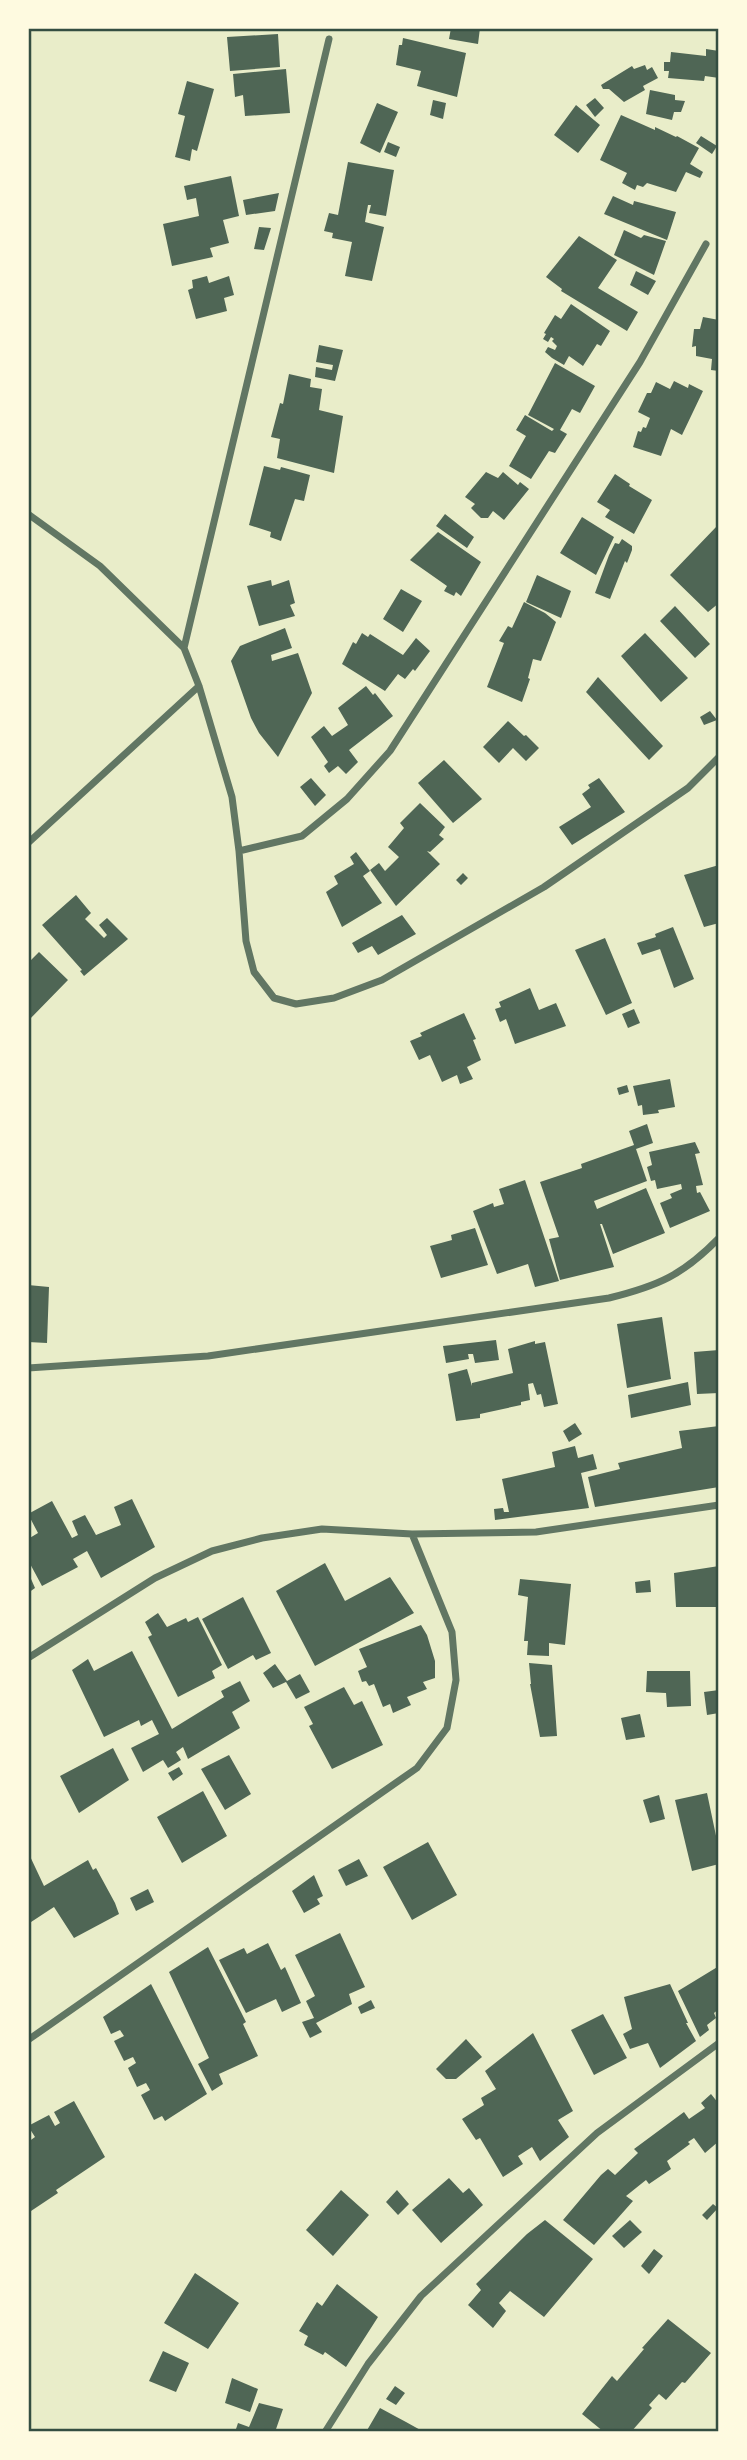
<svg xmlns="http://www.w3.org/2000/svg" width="747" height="2460" viewBox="0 0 747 2460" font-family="'Archivo Narrow',sans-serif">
<rect width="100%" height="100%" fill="#e9edc9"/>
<path fill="#4f6655" d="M451 28H480L478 44 449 39Z
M278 34 280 67 230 71 227 37Z
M403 38 466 53 457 97 417 86 421 71 396 65 399 45H402Z
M706 49 719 51V78L705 76 704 81 668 78 669 71H664V62H670L671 52 706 56Z
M645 65 647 70 652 67 658 78 643 86 645 90 624 102 609 89H603L601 85 632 66 634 69Z
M286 69 290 113 245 116 243 95 235 97 233 74Z
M187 81 214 89 197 151 192 149 190 161 175 157 185 116 178 114Z
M650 90 675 95V100L685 101 681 112H674L672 120 646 114Z
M595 98 604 108 595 117 586 105Z
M433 100 446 103 443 119 430 115Z
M377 103 398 112 380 153 360 143Z
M576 105 600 125 578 153 554 135Z
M621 115 655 130V127L676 137 677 136 699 148 690 164 703 172 700 178 686 172 676 192 647 183 643 187 637 185 635 190 622 183 627 173 600 160Z
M701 136 717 146 712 154 696 143Z
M388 142 400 147 396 157 384 152Z
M348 162 394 170 386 216 369 213 371 205H368L365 222 384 227 372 281 345 276 352 242 332 238 333 233 324 231 329 213 338 215Z
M231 176 239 216 223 220 229 243 210 248 213 257 172 266 163 224 199 216 196 198 187 200 184 186Z
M279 193 275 211 246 215 243 200Z
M613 196 633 205 634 201 676 212 667 240 604 214Z
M259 227 271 228 264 250 254 249Z
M624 230 641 238 644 235 666 241 654 275 614 255Z
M579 236 617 260 598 288 638 312 627 331 561 291 562 289 546 277Z
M636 271 656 281 648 295 630 285Z
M207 276 209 283 229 276 234 295 224 298 227 311 196 319 188 290 193 288 192 280Z
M571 304 610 331 601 346 597 344 583 366 569 356 564 365 552 358 545 352 548 347 555 350 557 346 552 341 554 339 551 337 548 342 543 339 546 334 544 333 555 315 561 319Z
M703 317 719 320V371L711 370 712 359 696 356V346L692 347 694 329H700Z
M319 345 343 350 335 381 315 377 316 367 332 370 333 365 316 362Z
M555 363 595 386 580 413 572 409 560 430 567 434 555 453 549 451 531 479 509 466 526 436 516 430 525 415 552 431 554 429 528 415Z
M289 374 311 379 310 387 322 389 319 410 343 416 334 473 277 458 280 439 271 437 280 403 283 404Z
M674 381 688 388 689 384 703 391 682 435 671 429 661 456 633 447 638 431 641 432 643 427 646 428 650 418 638 412 647 393H651L656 382 670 389Z
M264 466 280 470 281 467 310 475 304 501 295 499 281 541 270 537 271 532 249 525Z
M486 472 498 478 503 472 518 485 520 482 529 489 504 520 493 511 488 518H481L471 508 475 504 465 497Z
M615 474 630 484 629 486 652 500 634 534 605 517 610 510 597 502Z
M445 514 474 537 467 548 436 526Z
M582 517 614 537 596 575 560 553Z
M717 526 719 603 708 612 670 575Z
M438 532 481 562 461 596 456 592 454 596 444 591 447 586 410 560Z
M622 539 632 546V550L627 563 625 561 610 599 595 593 609 555 615 543 619 544Z
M537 575 571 591 561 618 526 602Z
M271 580 272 586 289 580 295 603 290 605 295 616 259 626 247 586Z
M401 589 422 601 403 632 383 619Z
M524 602 545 613 556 622 541 661 533 659 528 678 530 679 522 702 487 687 504 643 499 641 508 626 512 628Z
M675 606 710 644 695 658 660 621Z
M285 628 292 648 271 655 272 661 298 653 312 693 278 757 259 733 251 718 231 661 240 646Z
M362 633 368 637 370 634 403 655 416 638 430 651 415 671 413 669 405 679 398 674 385 691 342 664 353 642 356 644Z
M645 633 688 678 661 702 621 656Z
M598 677 663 746 649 760 586 692Z
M366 686 373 695 375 693 393 716 349 750 358 762 346 774 338 766 329 773 324 766 328 762 311 737 324 726 332 736 348 725 338 708Z
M710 711 717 720 704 725 700 717Z
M508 721 524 736 526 735 539 748 526 761 513 748 499 763 483 747Z
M444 760 482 799 453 823 418 783Z
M311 778 326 795 315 806 300 787Z
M599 778 625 812 572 845 559 827 591 807 582 794 590 788 588 785Z
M420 803 445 827 439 835 444 839 430 852 427 851 440 864 396 906 370 870 379 863 385 871 399 857 388 847 404 828 400 823Z
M356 852 370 871 363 876 382 903 342 927 326 892 338 884 334 876 354 864 350 857Z
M719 865V923L704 927 684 875Z
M463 873 468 878 461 885 456 880Z
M76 895 91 913 85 919 104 938 107 935 99 925 107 918 128 939 84 976 80 971 82 970 42 925Z
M402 915 416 934 378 955 372 946 358 953 352 943Z
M673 927 694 979 674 988 660 949 642 955 637 943 656 937 655 934Z
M605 938 632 1003 606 1015 575 950Z
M39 952 68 980 28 1021V963Z
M530 988 539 1010 556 1003 566 1026 515 1044 506 1019 500 1022 495 1009 501 1007 499 1002Z
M634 1009 640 1023 628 1028 622 1014Z
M464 1013 476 1039 473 1040 481 1060 467 1067 473 1079 460 1084 457 1075 442 1082 430 1055 419 1060 410 1041 422 1036 420 1033Z
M670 1079 675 1107 658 1110 659 1113 643 1115 642 1105 638 1106 633 1086Z
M627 1085 629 1092 619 1095 617 1088Z
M647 1124 653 1143 636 1149 647 1181 594 1201 597 1209 646 1188 665 1233 613 1254 602 1224H600L614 1267 560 1280 549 1239 559 1237 540 1182 582 1168 581 1164 634 1145 629 1131Z
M695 1142 700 1153 695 1154 703 1185 696 1186 697 1193 700 1192 710 1211 670 1228 660 1203 672 1198 670 1194 682 1189 681 1184 657 1189 655 1180 651 1181 647 1167 652 1165 649 1152Z
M525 1180 559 1281 535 1287 528 1264 497 1274 473 1211 493 1203 494 1207 504 1204 499 1189Z
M475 1228 488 1265 441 1278 430 1246 452 1240 451 1235Z
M28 1285 49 1287 47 1343 28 1342Z
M662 1317 671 1379 627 1388 617 1324Z
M496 1340 499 1360 475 1363 473 1354H468L469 1359 446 1363 443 1346Z
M535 1341V1344L545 1342 558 1404 544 1407 541 1394 537 1395 533 1383 528 1384 530 1400 521 1402V1405L480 1414V1418L456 1421 448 1374 467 1369 472 1386V1383L513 1373 508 1349Z
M719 1350V1393L697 1394 694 1352Z
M688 1382 691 1405 631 1418 628 1395Z
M575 1423 582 1434 569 1442 563 1431Z
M719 1426V1487L595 1507 588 1477 620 1469 618 1463 682 1448 679 1431Z
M575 1446 578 1458 593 1454 597 1469 581 1473 589 1508 495 1520 494 1509 503 1508 504 1512H509L502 1479 555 1467 552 1452Z
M132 1499 155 1547 101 1578 87 1551 73 1559 78 1567 42 1586 28 1560V1539L38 1533 28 1514 52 1501 72 1538 78 1535 72 1521 85 1515 96 1535 121 1525 114 1507Z
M325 1563 345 1601 390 1577 414 1613 315 1666 276 1591Z
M719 1566V1607H676L674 1573Z
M28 1572 35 1588 28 1593Z
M520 1579 571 1584 565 1645 549 1643V1656L527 1655 528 1641H524L528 1597 518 1595Z
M650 1580 651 1592 636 1593 635 1582Z
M243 1597 271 1653 256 1660 253 1655 228 1669 202 1619Z
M158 1613 167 1627 186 1618 188 1622 198 1617 222 1665 212 1671 215 1678 178 1697 148 1637 152 1635 145 1622Z
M421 1625 427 1635 435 1661V1678L423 1682 427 1689 407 1697 411 1705 393 1713 390 1704 383 1707 374 1684 369 1686 366 1681 362 1682 358 1671 367 1667 359 1649Z
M132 1651 172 1729 224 1697 221 1691 240 1681 250 1701 232 1712 240 1728 188 1759 183 1747 176 1752 181 1760 168 1768 163 1760 143 1772 131 1748 159 1734 152 1720 141 1726 139 1720 104 1737 72 1670 88 1659 94 1671Z
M529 1663 552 1665 557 1736 540 1737 530 1684H531Z
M275 1664 287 1681 300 1674 310 1692 296 1699 286 1682 273 1688 263 1673Z
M647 1671H690L691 1706 667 1707 666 1693 646 1692Z
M344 1687 354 1705 362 1701 383 1745 332 1769 309 1726 313 1724 304 1707Z
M719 1690V1713L707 1715 704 1692Z
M640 1714 645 1737 626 1740 621 1718Z
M113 1748 129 1780 79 1813 60 1776Z
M229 1755 251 1794 225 1810 201 1769Z
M179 1767 183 1774 173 1781 168 1773Z
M203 1791 227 1836 182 1863 157 1817Z
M707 1793 719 1850V1864L692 1871 675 1800Z
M659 1795 665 1819 650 1823 643 1800Z
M428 1842 457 1895 412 1920 383 1867Z
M28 1852 44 1886 88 1860 93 1870 96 1868 115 1903 119 1914 74 1938 54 1907 28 1924Z
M359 1859 368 1876 346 1886 338 1870Z
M314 1875 323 1896 317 1899 320 1904 304 1913 292 1891Z
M148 1889 154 1902 136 1911 130 1898Z
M340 1933 365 1987 349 1994 352 2004 316 2023 322 2032 310 2038 302 2022 314 2018 306 2001 315 1996 295 1955Z
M268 1943 281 1970 285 1967 301 2003 282 2012 276 1999 246 2013 219 1960 244 1948 247 1954Z
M208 1947 246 2022 243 2024 258 2056 219 2074 223 2084 212 2091 198 2064 209 2058 169 1972Z
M719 1966V2009L714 2013 716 2018 707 2025 709 2030 700 2037 678 1991Z
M151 1984 207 2094 165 2121 162 2116 154 2120 141 2095 150 2090 146 2083 137 2087 128 2068 136 2063 133 2057 124 2061 114 2041 124 2036 120 2030 111 2034 103 2017Z
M670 1984 688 2023H686L696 2041 660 2068 648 2043 630 2049 623 2034 632 2029 624 1997Z
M371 2000 375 2008 361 2014 358 2007Z
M603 2014 627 2058 594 2075 571 2030Z
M533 2033 573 2111 558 2120 569 2137 540 2161 532 2147 518 2156 523 2164 503 2177 480 2138 476 2140 462 2119 484 2105 481 2098 496 2089 485 2071Z
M466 2039 482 2057 456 2079H446L436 2069Z
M711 2094 719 2104V2120L717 2122 719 2141 705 2153 694 2138 688 2142 690 2144 667 2161 671 2169 649 2184 646 2180 626 2196 633 2201 594 2245 563 2220 601 2175 608 2169 615 2175 638 2153 634 2149 684 2112 689 2119 705 2108 701 2103Z
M74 2101 105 2157 56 2190 58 2193 28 2213V2142L35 2137 28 2126 49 2115 55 2126 60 2123 54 2112Z
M449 2178 463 2193 469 2188 483 2205 441 2243 412 2210Z
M341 2190 369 2215 333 2256 306 2230Z
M397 2190 409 2204 398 2215 386 2202Z
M713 2204 718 2208 707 2220 702 2215Z
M545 2220 593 2259 544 2317 510 2291 499 2303 506 2311 493 2328 468 2305 481 2290 476 2284 527 2234Z
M630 2220 642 2232 624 2248 612 2236Z
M654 2249 663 2256 649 2274 641 2266Z
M195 2273 239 2303 208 2349 164 2323Z
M337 2284 378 2317 346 2367 325 2352 323 2355 304 2345 308 2336 299 2331 317 2302 322 2306Z
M668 2319 711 2353 685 2383 682 2382 666 2400 659 2394 649 2405 652 2408 631 2432H604L582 2414 612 2376 617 2381 644 2349 642 2348Z
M163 2351 189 2363 176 2392 149 2381Z
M232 2378 258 2389 250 2412 225 2403Z
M395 2386 405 2393 396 2405 386 2399Z
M259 2403 283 2409 275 2432H235L238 2423 249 2427Z
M380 2408 406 2422 424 2432H366Z"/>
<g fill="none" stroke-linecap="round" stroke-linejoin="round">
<path stroke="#617663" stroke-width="7" d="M28 514 100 566 184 648 199 686 232 797 239 851 246 941 254 972 274 998 296 1004 334 998 382 980 544 887 688 788 719 757
M184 648 329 39
M28 843 199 686
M239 851 302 836 347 799 390 751 640 362 706 244
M28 1368 208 1356 609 1298C658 1286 683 1275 719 1238
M28 1658 155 1578 212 1551 262 1538 322 1529 412 1534 536 1532 719 1505
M28 2040 417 1768 447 1728 456 1680 452 1632 412 1534
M325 2432 368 2364 421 2296 597 2133 719 2043"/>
</g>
<rect width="747" height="2460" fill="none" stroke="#fefae0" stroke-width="60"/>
<rect x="30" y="30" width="687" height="2400" fill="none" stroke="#344e41" stroke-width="2.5"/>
</svg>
